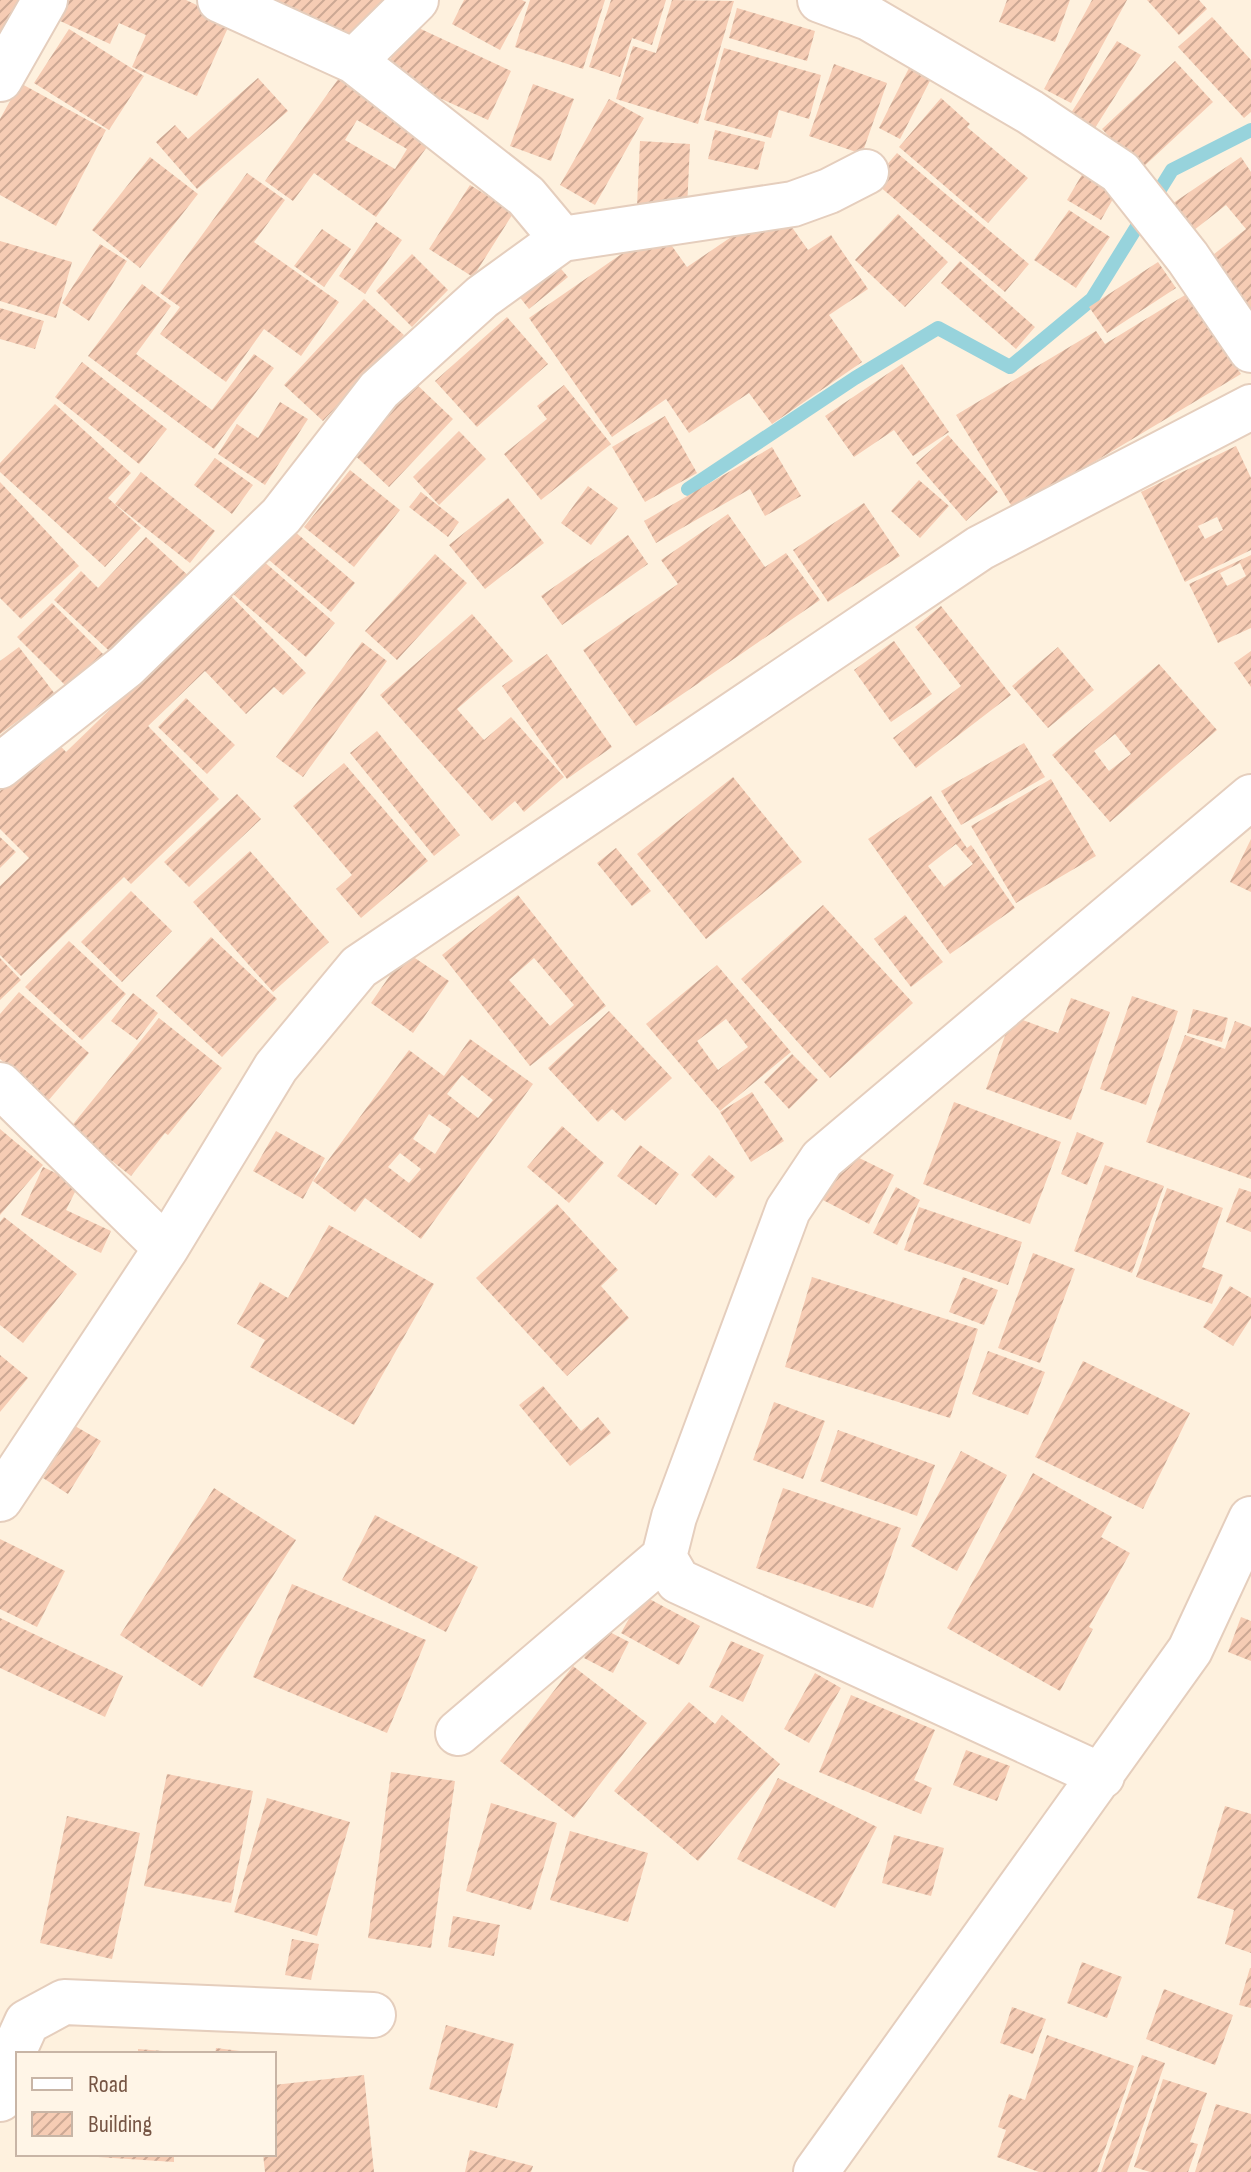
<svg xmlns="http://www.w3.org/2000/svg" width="1251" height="2172" viewBox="0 0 1251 2172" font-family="'Sofia Sans Condensed',sans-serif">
<defs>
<pattern id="building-hatch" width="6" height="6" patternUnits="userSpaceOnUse" patternTransform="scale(2)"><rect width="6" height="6" fill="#f6ccb4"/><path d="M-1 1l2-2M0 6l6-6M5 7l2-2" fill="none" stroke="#cca894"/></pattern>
</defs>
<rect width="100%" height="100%" fill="#fef1de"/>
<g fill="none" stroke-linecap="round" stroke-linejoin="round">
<path stroke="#97d3dc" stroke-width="14" d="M688 489 855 378 938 328 1010 367 1092 299 1172 170 1251 130"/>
</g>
<path fill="url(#building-hatch)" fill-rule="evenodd" d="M0 0H21L0 34Z
M67 0H186L231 21 197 96 132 67 146 35 119 23 110 44 58 20Z
M250 0H384L369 43Z
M464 0H522L526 2 500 50 452 24Z
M530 0H605L583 69 515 47Z
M611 0H666L652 45 632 38 620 77 589 67Z
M672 0 734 1 698 124 616 99 633 46 656 53Z
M1007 0H1070L1055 42 999 22Z
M1092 0H1127L1071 103 1044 89Z
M1147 0H1199L1207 9 1179 35Z
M737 8 815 31 807 61 729 38Z
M1212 17 1251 60V112L1244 118 1178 47Z
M408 23 511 71 488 120 384 73Z
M69 29 144 76 109 130 34 83Z
M1117 41 1141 55 1095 128 1071 113Z
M724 48 821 75 809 119 779 110 771 138 704 120Z
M1175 61 1213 102 1140 170 1102 129Z
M834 64 887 83 862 154 809 136Z
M911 64 933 75 900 139 879 128Z
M344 71 435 136 376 217 314 173 293 201 265 181ZM357 120 407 149 395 169 345 140Z
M258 78 288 111 197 189 156 142 175 125 188 139Z
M20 83 106 130 56 226 0 195V119Z
M533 84 574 99 551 161 510 146Z
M941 98 970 124 967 127 1028 178 988 223 899 147Z
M609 99 644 118 595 205 560 185Z
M715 130 765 142 758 170 708 159Z
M640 141 690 144 687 209 637 206Z
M897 153 1029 264 1005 292 873 181Z
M150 157 198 194 140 268 92 230Z
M1241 157 1251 172V339L1163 210ZM1226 205 1246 229 1209 258 1189 234Z
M247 173 285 200 254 242 339 302 301 356 264 329 226 382 160 334 180 307 160 293Z
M1083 173 1117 192 1101 220 1067 200Z
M470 185 514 212 473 277 429 249Z
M777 206 808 250 831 235 868 289 829 315 862 362 772 424 749 393 689 433 666 399 612 437 529 318 659 228 687 267Z
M1069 210 1110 237 1076 288 1034 260Z
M898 214 948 262 905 307 855 260Z
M376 222 402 240 365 294 339 276Z
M322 229 351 249 324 287 294 266Z
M0 241 72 262 56 318 0 301Z
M100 244 127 261 89 321 62 303Z
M412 254 448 290 412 327 376 291Z
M960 261 1035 327 1016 349 941 283Z
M1158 262 1176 288 1107 333 1089 307Z
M556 263 568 277 529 309 518 295Z
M142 284 171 306 136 354 212 410 254 354 274 368 214 449 88 356Z
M1190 292 1241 374 1014 510 956 415 1096 331 1105 344Z
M364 299 404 335 323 421 284 385Z
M0 308 44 321 35 349 0 339Z
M507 317 548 364 477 427 435 381Z
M82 362 167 429 139 464 55 397Z
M902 364 949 432 913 456 894 430 854 457 825 416Z
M412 380 453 419 389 487 348 449Z
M564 385 611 444 541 500 504 454 547 419 537 406Z
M280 402 308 419 265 485 218 454 237 424 258 438Z
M55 404 131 473 108 498 141 528 105 567 0 472V463Z
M665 416 697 473 645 502 612 447Z
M459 431 486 459 439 505 413 477Z
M948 435 998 492 966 521 916 463Z
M1236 446 1251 478V550L1185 582 1141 492ZM1217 517 1223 530 1205 539 1198 526Z
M772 447 801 496 765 516 750 489 656 543 644 521Z
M215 458 253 485 232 514 194 485Z
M350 470 400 510 354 567 304 527Z
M141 472 215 531 190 563 115 504Z
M919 480 949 506 920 538 891 511Z
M0 482 79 566 21 619 0 598Z
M588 486 618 508 591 545 561 523Z
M421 492 459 522 448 537 409 507Z
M508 498 544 543 485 589 449 545Z
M864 503 900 556 828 602 793 550Z
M728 514 765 567 786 553 820 600 636 726 583 650 678 584 661 560Z
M294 531 355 583 331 612 269 560Z
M628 535 648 564 562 625 541 596Z
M146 537 192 579 118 659 54 600 81 571 98 588Z
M435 554 467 583 397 660 365 631Z
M1251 555V628L1218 643 1189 584ZM1240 563 1246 576 1227 586 1220 573Z
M262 560 335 623 306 657 233 594Z
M229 594 306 673 283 695 274 687 246 714 205 671 148 726 219 799 131 884 124 877 21 976 0 955V886L29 858 0 829V791L54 739 66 752Z
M52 603 105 656 70 690 17 637Z
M941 606 1011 695 916 768 893 738 961 686 915 627Z
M472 614 513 661 457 709 484 740 511 717 564 777 524 812 515 801 492 821 380 695Z
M894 641 932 694 891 722 854 670Z
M362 642 387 661 303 777 276 757Z
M19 647 55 694 0 734V661Z
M1058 647 1094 690 1048 728 1012 686Z
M1251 651V687L1234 663Z
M547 654 612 747 567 779 502 686Z
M1159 664 1217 730 1110 822 1052 755ZM1115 734 1131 754 1109 771 1094 751Z
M186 698 235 745 207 774 158 727Z
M377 731 460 835 434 856 350 753Z
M1024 743 1045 777 961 825 941 791Z
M344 763 428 861 361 918 336 889 352 875 293 806Z
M733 777 802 862 706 939 637 854Z
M1051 779 1096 856 1016 903 971 826Z
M237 794 261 819 189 887 164 862Z
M931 796 967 848 971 845 1015 908 950 954 868 839ZM956 844 973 864 944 887 928 866Z
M0 837 16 852 0 868Z
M1251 839V892L1230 882Z
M616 848 651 891 632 906 597 863Z
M250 851 329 942 273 992 193 902Z
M131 891 172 931 122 982 81 942Z
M518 895 606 1006 530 1066 442 955ZM534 958 574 1005 550 1026 509 980Z
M823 905 913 1003 830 1078 741 979Z
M905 915 943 962 911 987 874 939Z
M211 937 277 999 222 1057 156 996Z
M69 941 126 994 82 1040 25 987Z
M406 952 449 981 413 1033 371 1003Z
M0 958 21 980 0 1000Z
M717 965 791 1052 720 1111 646 1024ZM726 1019 748 1047 718 1070 697 1041Z
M19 992 89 1053 48 1101 0 1059V1014Z
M133 993 158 1013 137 1040 111 1021Z
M1132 996 1178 1011 1146 1105 1100 1089Z
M1071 998 1110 1012 1071 1120 986 1089 1012 1016 1058 1033Z
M1193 1009 1228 1018 1222 1042 1187 1033Z
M609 1011 672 1078 625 1121 612 1109 598 1122 548 1068Z
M159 1018 222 1068 168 1135 165 1133 131 1176 70 1128Z
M1235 1021 1251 1027V1179L1146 1142 1185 1035 1225 1049Z
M470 1039 533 1084 421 1239 365 1198 355 1212 313 1181 409 1050 444 1076ZM462 1075 493 1100 478 1118 447 1094ZM429 1114 451 1129 435 1154 413 1139ZM400 1153 421 1169 409 1183 388 1167Z
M792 1054 818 1080 789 1109 764 1082Z
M752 1092 784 1141 751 1162 720 1112Z
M954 1102 1061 1142 1030 1224 923 1184Z
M562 1126 604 1163 569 1203 527 1167Z
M0 1129 43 1165 0 1215Z
M276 1131 325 1158 303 1199 253 1171Z
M1077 1132 1104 1143 1087 1185 1061 1174Z
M640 1145 679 1174 656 1205 617 1176Z
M845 1151 894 1175 869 1224 821 1199Z
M709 1155 735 1177 716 1198 691 1175Z
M1105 1165 1164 1186 1132 1273 1074 1251Z
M43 1167 79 1184 66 1210 111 1231 101 1253 21 1215Z
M896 1187 920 1200 897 1245 873 1233Z
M1167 1188 1223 1208 1202 1267 1223 1275 1212 1304 1136 1277Z
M1239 1188 1251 1192V1232L1226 1222Z
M557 1204 618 1270 601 1286 629 1318 567 1376 476 1278Z
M919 1207 1022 1242 1008 1285 904 1250Z
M4 1217 77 1274 23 1343 0 1325V1222Z
M329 1225 434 1284 354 1425 250 1367 265 1340 237 1324 260 1282 288 1298Z
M1033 1253 1075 1269 1040 1363 998 1348Z
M812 1277 978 1329 950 1418 785 1367Z
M963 1277 998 1290 984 1325 949 1312Z
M1230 1286 1251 1298V1318L1233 1346 1203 1327Z
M988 1351 1045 1372 1028 1415 972 1394Z
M0 1355 28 1378 0 1412Z
M1083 1361 1190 1413 1143 1509 1035 1457Z
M543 1386 581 1431 598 1417 611 1433 570 1466 519 1405Z
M774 1402 825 1421 803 1479 753 1460Z
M75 1426 101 1441 68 1494 43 1478Z
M838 1430 935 1465 917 1516 820 1481Z
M961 1451 1007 1475 957 1571 911 1546Z
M1033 1473 1112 1517 1101 1537 1130 1553 1089 1627 1093 1629 1060 1691 947 1628Z
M214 1488 296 1540 202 1687 120 1635Z
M783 1488 901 1528 873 1608 756 1568Z
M375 1515 478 1567 446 1632 342 1580Z
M0 1539 65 1571 37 1627 0 1609Z
M292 1584 426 1640 387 1733 253 1677Z
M642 1595 700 1626 679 1665 621 1633Z
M1241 1617 1251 1621V1661L1228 1652Z
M0 1618 123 1676 105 1717 0 1668Z
M600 1627 629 1642 613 1673 584 1658Z
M731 1641 764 1655 743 1702 709 1687Z
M573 1666 647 1723 574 1818 500 1761Z
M815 1673 841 1688 809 1743 784 1729Z
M851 1695 935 1730 914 1780 932 1788 921 1814 819 1772Z
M689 1702 715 1724 722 1715 780 1764 698 1861 614 1791Z
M966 1750 1010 1766 997 1801 953 1785Z
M391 1772 455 1781 431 1948 368 1938Z
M167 1774 253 1791 231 1903 144 1886Z
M778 1778 877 1827 835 1908 737 1859Z
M267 1798 350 1822 317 1936 234 1912Z
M491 1803 557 1823 531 1910 466 1891Z
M1225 1806 1251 1814V1953L1225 1944 1234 1910 1197 1898Z
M67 1816 140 1833 112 1959 40 1943Z
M570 1831 648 1853 628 1922 550 1900Z
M894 1835 944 1848 931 1896 882 1883Z
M453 1916 500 1925 494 1956 448 1947Z
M292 1939 319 1944 311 1980 285 1975Z
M1082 1962 1122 1977 1107 2018 1067 2003Z
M1250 1968H1251V2008L1239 2005Z
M1164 1989 1233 2015 1215 2065 1146 2039Z
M1012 2007 1046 2019 1033 2054 1000 2043Z
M446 2025 514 2044 497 2108 429 2089Z
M1047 2035 1134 2066 1097 2172H1039L997 2157 1006 2130 998 2127 1009 2094 1025 2100Z
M216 2048 248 2052V2054H215Z
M138 2049 176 2052V2054H138Z
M1142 2055 1165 2063 1127 2172H1101Z
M364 2075 374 2172H265L263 2154H274V2085Z
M1163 2079 1207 2093 1190 2142 1198 2144 1188 2172H1150L1134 2167Z
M1216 2104 1251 2114V2172H1195Z
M470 2150 533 2166 531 2172H465Z
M84 2154H174V2162L83 2156Z"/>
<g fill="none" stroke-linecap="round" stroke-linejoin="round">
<defs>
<path id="minor" d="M220 0 354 61 526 196 562 239
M820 0 869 18 1030 112 1120 172 1188 258 1251 350
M354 61 416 0
M0 79 45 0
M0 766 126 666 281 516 379 390 482 297 562 239 793 204 829 191 866 172
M0 1085 166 1248
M0 1499 166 1248 276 1067 359 967 980 548 1251 407
M458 1733 664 1557
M1102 1776 678 1581 664 1557 674 1517 788 1210 822 1159 1251 797
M0 2099 2 2077 27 2022 64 2002 373 2015
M816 2172 1190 1650 1251 1519"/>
</defs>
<use href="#minor" stroke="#e5cebd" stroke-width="48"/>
<use href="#minor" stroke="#fff" stroke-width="44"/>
</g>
<rect x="16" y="2052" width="260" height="104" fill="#fff5e7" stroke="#c8b5a6" stroke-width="2"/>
<rect x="32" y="2078" width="40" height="12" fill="#ffffff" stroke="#c8b5a6" stroke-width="2"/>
<text x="88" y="2092" font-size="24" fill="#765544">Road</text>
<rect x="32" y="2112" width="40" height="24" fill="url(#building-hatch)" stroke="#c8b5a6" stroke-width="2"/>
<text x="88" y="2132" font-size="24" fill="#765544">Building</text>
</svg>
